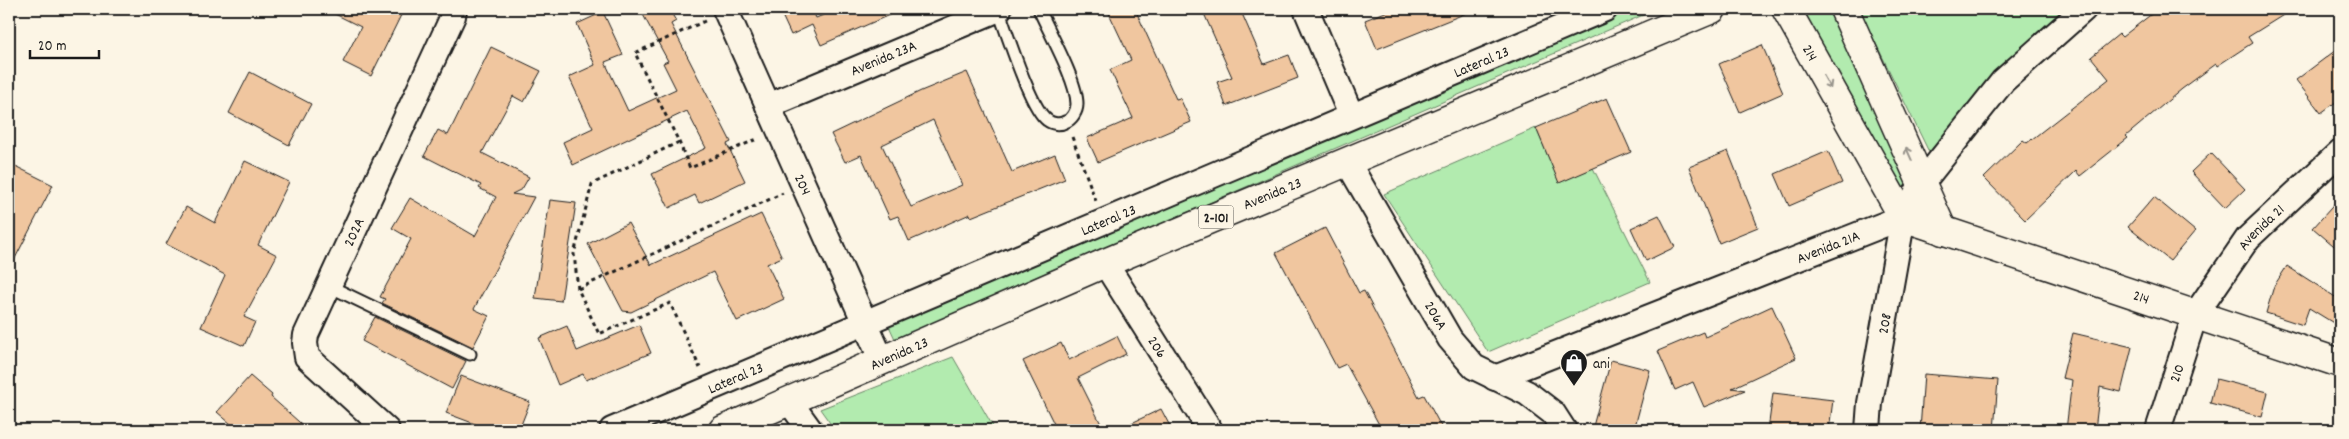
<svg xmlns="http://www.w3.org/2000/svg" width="2349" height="439" viewBox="0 0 2349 439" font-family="Dekko,sans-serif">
<rect width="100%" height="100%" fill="#fcf5e5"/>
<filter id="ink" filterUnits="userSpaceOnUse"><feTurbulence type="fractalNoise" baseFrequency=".02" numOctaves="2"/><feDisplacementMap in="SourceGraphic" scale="10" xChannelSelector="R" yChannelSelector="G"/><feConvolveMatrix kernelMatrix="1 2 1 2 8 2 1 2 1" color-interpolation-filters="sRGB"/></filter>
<g filter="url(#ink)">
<path fill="#b2ebaf" stroke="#678466" d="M1621 9H1657L895 339 889 326Z
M1797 9H1833L1912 184 1901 200Z
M1859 9H2068L1929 152Z
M1536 128 1559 182 1593 168 1650 282 1488 352 1384 194Z
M953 357 995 430H835L820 409Z"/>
<path fill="#f0c69f" stroke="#1c1c1c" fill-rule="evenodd" d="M325 9H404L371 76 343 62 361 27Z
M640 9H669L676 21 671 24 731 142 727 144 745 181 699 203 695 195 669 208 652 174 706 148 687 111 573 165 563 142 593 128 569 77 595 65 577 24 603 12 623 55 605 62 628 111 676 89 663 63 668 61Z
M779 9H812L816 18 838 9H903L821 45 812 25 791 35Z
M1107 9H1135L1176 99 1180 98 1191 122 1098 162 1087 138 1133 118 1110 70 1131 60Z
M1202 9H1240L1264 64 1289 55 1298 78 1226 106 1217 82 1232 77Z
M1393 9H1474V10L1377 49 1365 20Z
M2158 9H2293L2248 37 2252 43 2217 66 2216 64 2182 89 2126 136 2128 138 2080 176 2076 171 2025 220 1984 178 2023 140 2027 143 2109 79 2091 57 2119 34 2122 37Z
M1762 45 1783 93 1740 112 1719 64Z
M491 47 541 71 524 102 513 96 482 153 529 177 522 189 512 194 534 197 474 309 489 316 473 347 382 303 385 299 380 297 411 239 392 228 410 198 475 236 496 197 479 188 481 185 424 156 438 130 448 135Z
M2340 47V99L2321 113 2296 80Z
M250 72 311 104 289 145 229 113Z
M967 72 1012 172 1055 154 1065 179 971 217 970 214 909 241 898 216 890 219 861 155 845 162 831 134 921 91ZM933 120 962 185 911 207 882 145Z
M1607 98 1631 152 1559 183 1536 128Z
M1728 151 1758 227 1719 243 1689 167Z
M1828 151 1842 183 1789 206 1775 174Z
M2211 153 2245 189 2225 208 2191 172Z
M245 161 289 182 258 245 277 255 244 317 255 322 244 346 201 327 225 275 166 244 186 207 215 223Z
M9 163 53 185 9 270Z
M2154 197 2195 231 2170 261 2128 227Z
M2340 198V251L2313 228Z
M550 200 576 203 561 301 535 298Z
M761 214 782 257 767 264 784 299 737 321 713 272 631 312 623 311 588 244 628 223 651 265Z
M1659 215 1675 247 1646 261 1631 228Z
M1325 228 1359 293 1364 291 1419 397 1424 395 1443 430H1382L1346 364 1337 368 1276 253Z
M2287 266 2340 300V327L2309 308 2303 325 2266 313 2274 286Z
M1772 306 1796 358 1732 388 1745 390 1704 407 1693 382 1675 390 1658 351 1703 332 1705 337Z
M375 317 466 361 452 389 362 341Z
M639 325 651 353 586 380 583 374 558 385 539 338 567 326 577 351Z
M2073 333 2132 347 2121 392 2100 387 2095 430H2066L2072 380 2062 378Z
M1117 336 1126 354 1078 378 1104 430H1057L1023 361 1061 343 1069 360Z
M1611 360 1650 370 1634 430H1592Z
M1924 374 1998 380 1994 430H1920Z
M250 376 272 395 271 397 308 430H238L217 412Z
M461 376 530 402 519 430H491L446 413Z
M2216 379 2268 392 2262 417 2210 403Z
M1773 393 1833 400 1829 430H1768Z
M1161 409 1172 430H1117Z"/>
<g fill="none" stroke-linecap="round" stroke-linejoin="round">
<defs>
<path id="service" d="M998 9C1007 32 1030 108 1047 120 1052 124 1060 125 1065 122 1072 120 1077 111 1077 104 1077 81 1049 32 1039 9
M329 286 470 354"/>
<g id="minor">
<path id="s1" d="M725 9 882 361"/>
<path d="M1306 9 1351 115"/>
<path id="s2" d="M768 106 999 9"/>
<path id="s3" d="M1348 163 1450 339 1474 367 1527 393 1553 413 1564 430"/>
<path id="s4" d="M1105 263 1210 430"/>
<path id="s5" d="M1495 378 1903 217"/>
<path d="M789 401 810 430"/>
<path id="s6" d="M387 430 307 357 305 343 306 335 453 16 454 9"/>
<path id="s7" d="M612 430 1605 9"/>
<path id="s8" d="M1868 430 1870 403 1903 217 1922 183 2003 81 2084 9"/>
<path id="s9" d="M2158 430 2195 315 2248 238 2340 152"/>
</g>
<g id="tertiary">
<path id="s10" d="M1786 9 1903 217 2340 363"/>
<path d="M1844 9 1943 231"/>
</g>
<g id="primary">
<path id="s11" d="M723 430 1105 263 1712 9"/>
</g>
</defs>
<use href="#service" stroke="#1c1c1c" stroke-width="15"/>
<use href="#minor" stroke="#1c1c1c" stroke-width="28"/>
<use href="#tertiary" stroke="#1c1c1c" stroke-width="31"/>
<use href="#primary" stroke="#1c1c1c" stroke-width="31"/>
<path stroke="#1c1c1c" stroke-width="3" stroke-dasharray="4 4" stroke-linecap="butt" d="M705 21 635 53 679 142 690 168 757 139
M1072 137 1096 201
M679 142 592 184 574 254 578 289 599 334 670 303 700 368
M578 289 783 193"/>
<use href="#service" stroke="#fcf5e5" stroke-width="11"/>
<use href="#minor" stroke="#fcf5e5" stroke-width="24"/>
<use href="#tertiary" stroke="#fcf5e5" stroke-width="28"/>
<use href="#primary" stroke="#fcf5e5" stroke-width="28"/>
</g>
<defs><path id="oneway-shaft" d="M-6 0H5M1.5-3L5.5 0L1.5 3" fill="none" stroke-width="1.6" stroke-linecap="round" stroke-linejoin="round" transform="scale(1.25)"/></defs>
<g stroke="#97938b">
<use href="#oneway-shaft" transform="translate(1827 82) rotate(61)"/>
<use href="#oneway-shaft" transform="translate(1909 154) rotate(-114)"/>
</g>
</g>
<defs>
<symbol id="shop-pin" viewBox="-11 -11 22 30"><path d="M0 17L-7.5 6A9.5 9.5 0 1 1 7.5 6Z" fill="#1c1c1c" stroke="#fcf5e5"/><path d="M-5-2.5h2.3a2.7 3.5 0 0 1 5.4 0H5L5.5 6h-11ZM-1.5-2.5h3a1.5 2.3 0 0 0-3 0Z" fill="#fff"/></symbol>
</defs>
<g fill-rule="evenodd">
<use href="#shop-pin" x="1558" y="347" width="32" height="43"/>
</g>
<g text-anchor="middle" stroke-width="4" stroke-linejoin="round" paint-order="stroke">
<rect fill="#fcf5e5" stroke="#5f5d58" stroke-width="1" x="1198.5" y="205.5" width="35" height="23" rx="4"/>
<g font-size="14" font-weight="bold" fill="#1c1c1c">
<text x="1216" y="222">2-101</text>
</g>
<g font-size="15" fill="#1c1c1c" stroke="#fcf5e5">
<text dy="5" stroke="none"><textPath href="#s10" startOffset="50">214</textPath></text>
<text dy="5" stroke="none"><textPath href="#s2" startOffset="125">Avenida 23A</textPath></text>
<text dy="5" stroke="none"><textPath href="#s7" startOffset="944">Lateral 23</textPath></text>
<text dy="5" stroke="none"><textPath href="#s1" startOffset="192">204</textPath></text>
<text dy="5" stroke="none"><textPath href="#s11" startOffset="598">Avenida 23</textPath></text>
<text dy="5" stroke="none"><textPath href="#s7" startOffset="539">Lateral 23</textPath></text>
<text dy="5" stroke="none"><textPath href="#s9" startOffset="231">Avenida 21</textPath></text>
<text dy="5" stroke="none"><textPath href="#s6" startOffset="244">202A</textPath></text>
<text dy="5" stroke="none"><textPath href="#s5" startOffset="358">Avenida 21A</textPath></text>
<text dy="5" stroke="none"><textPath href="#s10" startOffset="490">214</textPath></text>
<text dy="5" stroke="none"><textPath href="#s3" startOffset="176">206A</textPath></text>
<text dy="5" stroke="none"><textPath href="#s8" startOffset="108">208</textPath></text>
<text dy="5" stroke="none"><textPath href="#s4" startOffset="99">206</textPath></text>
<text dy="5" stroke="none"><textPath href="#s11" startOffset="192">Avenida 23</textPath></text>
<text dy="5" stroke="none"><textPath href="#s9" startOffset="60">210</textPath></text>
<text dy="5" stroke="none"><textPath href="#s7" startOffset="134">Lateral 23</textPath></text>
</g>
<g font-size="15" fill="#1c1c1c" stroke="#fcf5e5" text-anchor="start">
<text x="1593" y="368">ani</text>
</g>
</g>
<rect width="2349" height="439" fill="none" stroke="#fcf5e5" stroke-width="30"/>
<rect x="15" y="15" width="2319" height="409" fill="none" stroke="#1c1c1c" stroke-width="2" filter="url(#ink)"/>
<path d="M30 50v8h69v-8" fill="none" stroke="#1c1c1c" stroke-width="2.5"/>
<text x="38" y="50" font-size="15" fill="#1c1c1c" stroke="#fcf5e5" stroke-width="4" paint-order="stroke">20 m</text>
</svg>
